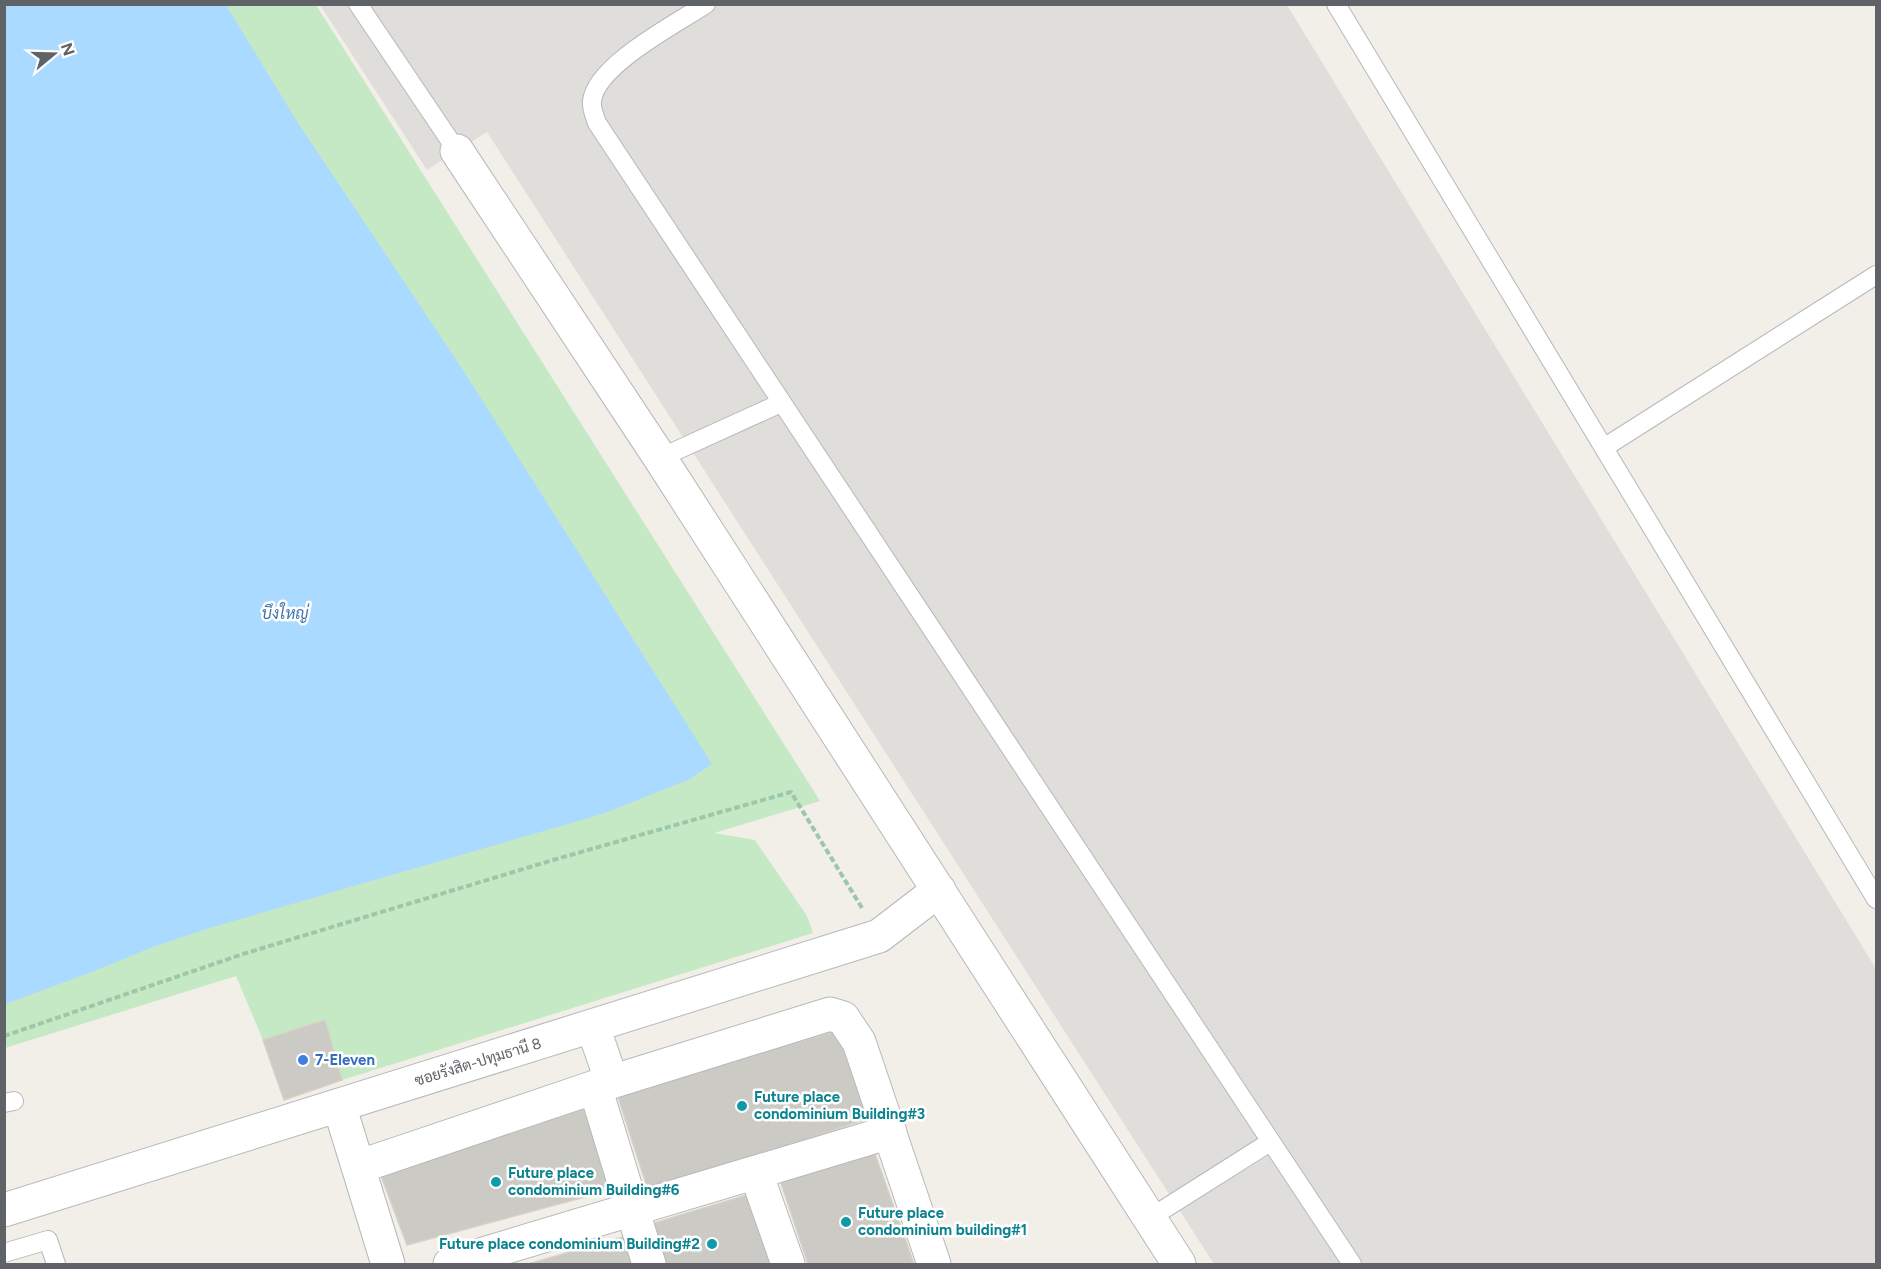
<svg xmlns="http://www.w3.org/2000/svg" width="1881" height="1269" viewBox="0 0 1881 1269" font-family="Figtree,Sarabun,sans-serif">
<rect width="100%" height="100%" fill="#f1efe8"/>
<path fill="#e0deda" d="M320 5H1287L1876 969V1264H1214L487 132 427 170Z"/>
<path fill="#c5e8c5" d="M5 5H316L820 801 714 833 755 840 807 916 813 933 342 1080 325 1020 263 1040 236 976 5 1048Z"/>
<path fill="#aadaff" d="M5 4 226 5 298 123 463 370 712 764 688 780 602 814 216 926 150 948 92 972 5 1004Z"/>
<path fill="#cccac5" stroke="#d6d1c6" stroke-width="1.5" d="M325 1020 342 1080 284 1100 263 1040Z
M836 1031 869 1118 649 1193 617 1094Z
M583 1107 611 1190 407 1245 380 1173Z
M874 1151 914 1264H808L780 1180Z
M747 1195 770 1264H666L654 1223Z
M623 1237 632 1264H528Z"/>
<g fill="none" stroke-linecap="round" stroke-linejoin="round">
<defs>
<path id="service" d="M358 4 457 151
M706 4C676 24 596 65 592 101 591 108 595 117 597 123L1352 1264
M1336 4 1876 899
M1605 447 1876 275
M660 458 781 403
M4 1103 14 1101
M1150 1218 1270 1142
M4 1253 48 1240 56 1264"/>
<path id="minor" d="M457 151 660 458 1179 1264
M593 1027 612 1082
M595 1087 649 1264
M339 1105 388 1264
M358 1167 595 1087 830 1014 843 1018 859 1042 934 1264
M756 1173 788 1264
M4 1210 879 936 939 890
M450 1264 890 1132"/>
</defs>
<use href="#service" stroke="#b5b8bc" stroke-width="20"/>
<use href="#minor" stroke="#b5b8bc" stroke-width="35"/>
<path stroke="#9cc7a9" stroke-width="4" stroke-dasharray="6 3" stroke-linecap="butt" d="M4 1036 243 954 553 860 791 792 862 908"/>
<use href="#service" stroke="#fff" stroke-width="18"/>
<use href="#minor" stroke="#fff" stroke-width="33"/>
</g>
<circle fill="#3f7fe0" stroke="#fff" stroke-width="2" cx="303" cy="1060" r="6"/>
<g fill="#0f9aa8" stroke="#fff" stroke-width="2">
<circle cx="742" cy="1106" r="6"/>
<circle cx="496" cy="1182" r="6"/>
<circle cx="846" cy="1222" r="6"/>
<circle cx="712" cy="1244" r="6"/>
</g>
<g text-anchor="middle" stroke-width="5" stroke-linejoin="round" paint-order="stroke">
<g font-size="15" font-weight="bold" fill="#366cbe" stroke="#fff" text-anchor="start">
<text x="315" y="1065">7-Eleven</text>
</g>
<g font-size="15" fill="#5f6368" stroke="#fff">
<text transform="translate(478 1062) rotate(-17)" y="5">ซอยรังสิต-ปทุมธานี 8</text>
</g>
<g font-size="15" font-weight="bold" fill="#0d838f" stroke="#fff" text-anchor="start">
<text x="754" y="1102">Future place<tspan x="754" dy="17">condominium Building#3</tspan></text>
<text x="508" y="1178">Future place<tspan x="508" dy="17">condominium Building#6</tspan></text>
<text x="858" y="1218">Future place<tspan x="858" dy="17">condominium building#1</tspan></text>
<text x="700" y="1249" text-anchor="end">Future place condominium Building#2</text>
</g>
<g font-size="16" font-style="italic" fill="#4174aa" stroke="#fff">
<text x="285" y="619">บึงใหญ่</text>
</g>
</g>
<rect width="1881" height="1269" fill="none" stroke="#5f6368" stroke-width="12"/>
<g transform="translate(54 54) rotate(71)" stroke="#ffffff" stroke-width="4.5" paint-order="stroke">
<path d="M0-4.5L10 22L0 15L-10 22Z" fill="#5f6368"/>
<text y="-9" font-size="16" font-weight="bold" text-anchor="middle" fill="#5f6368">N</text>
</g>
</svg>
